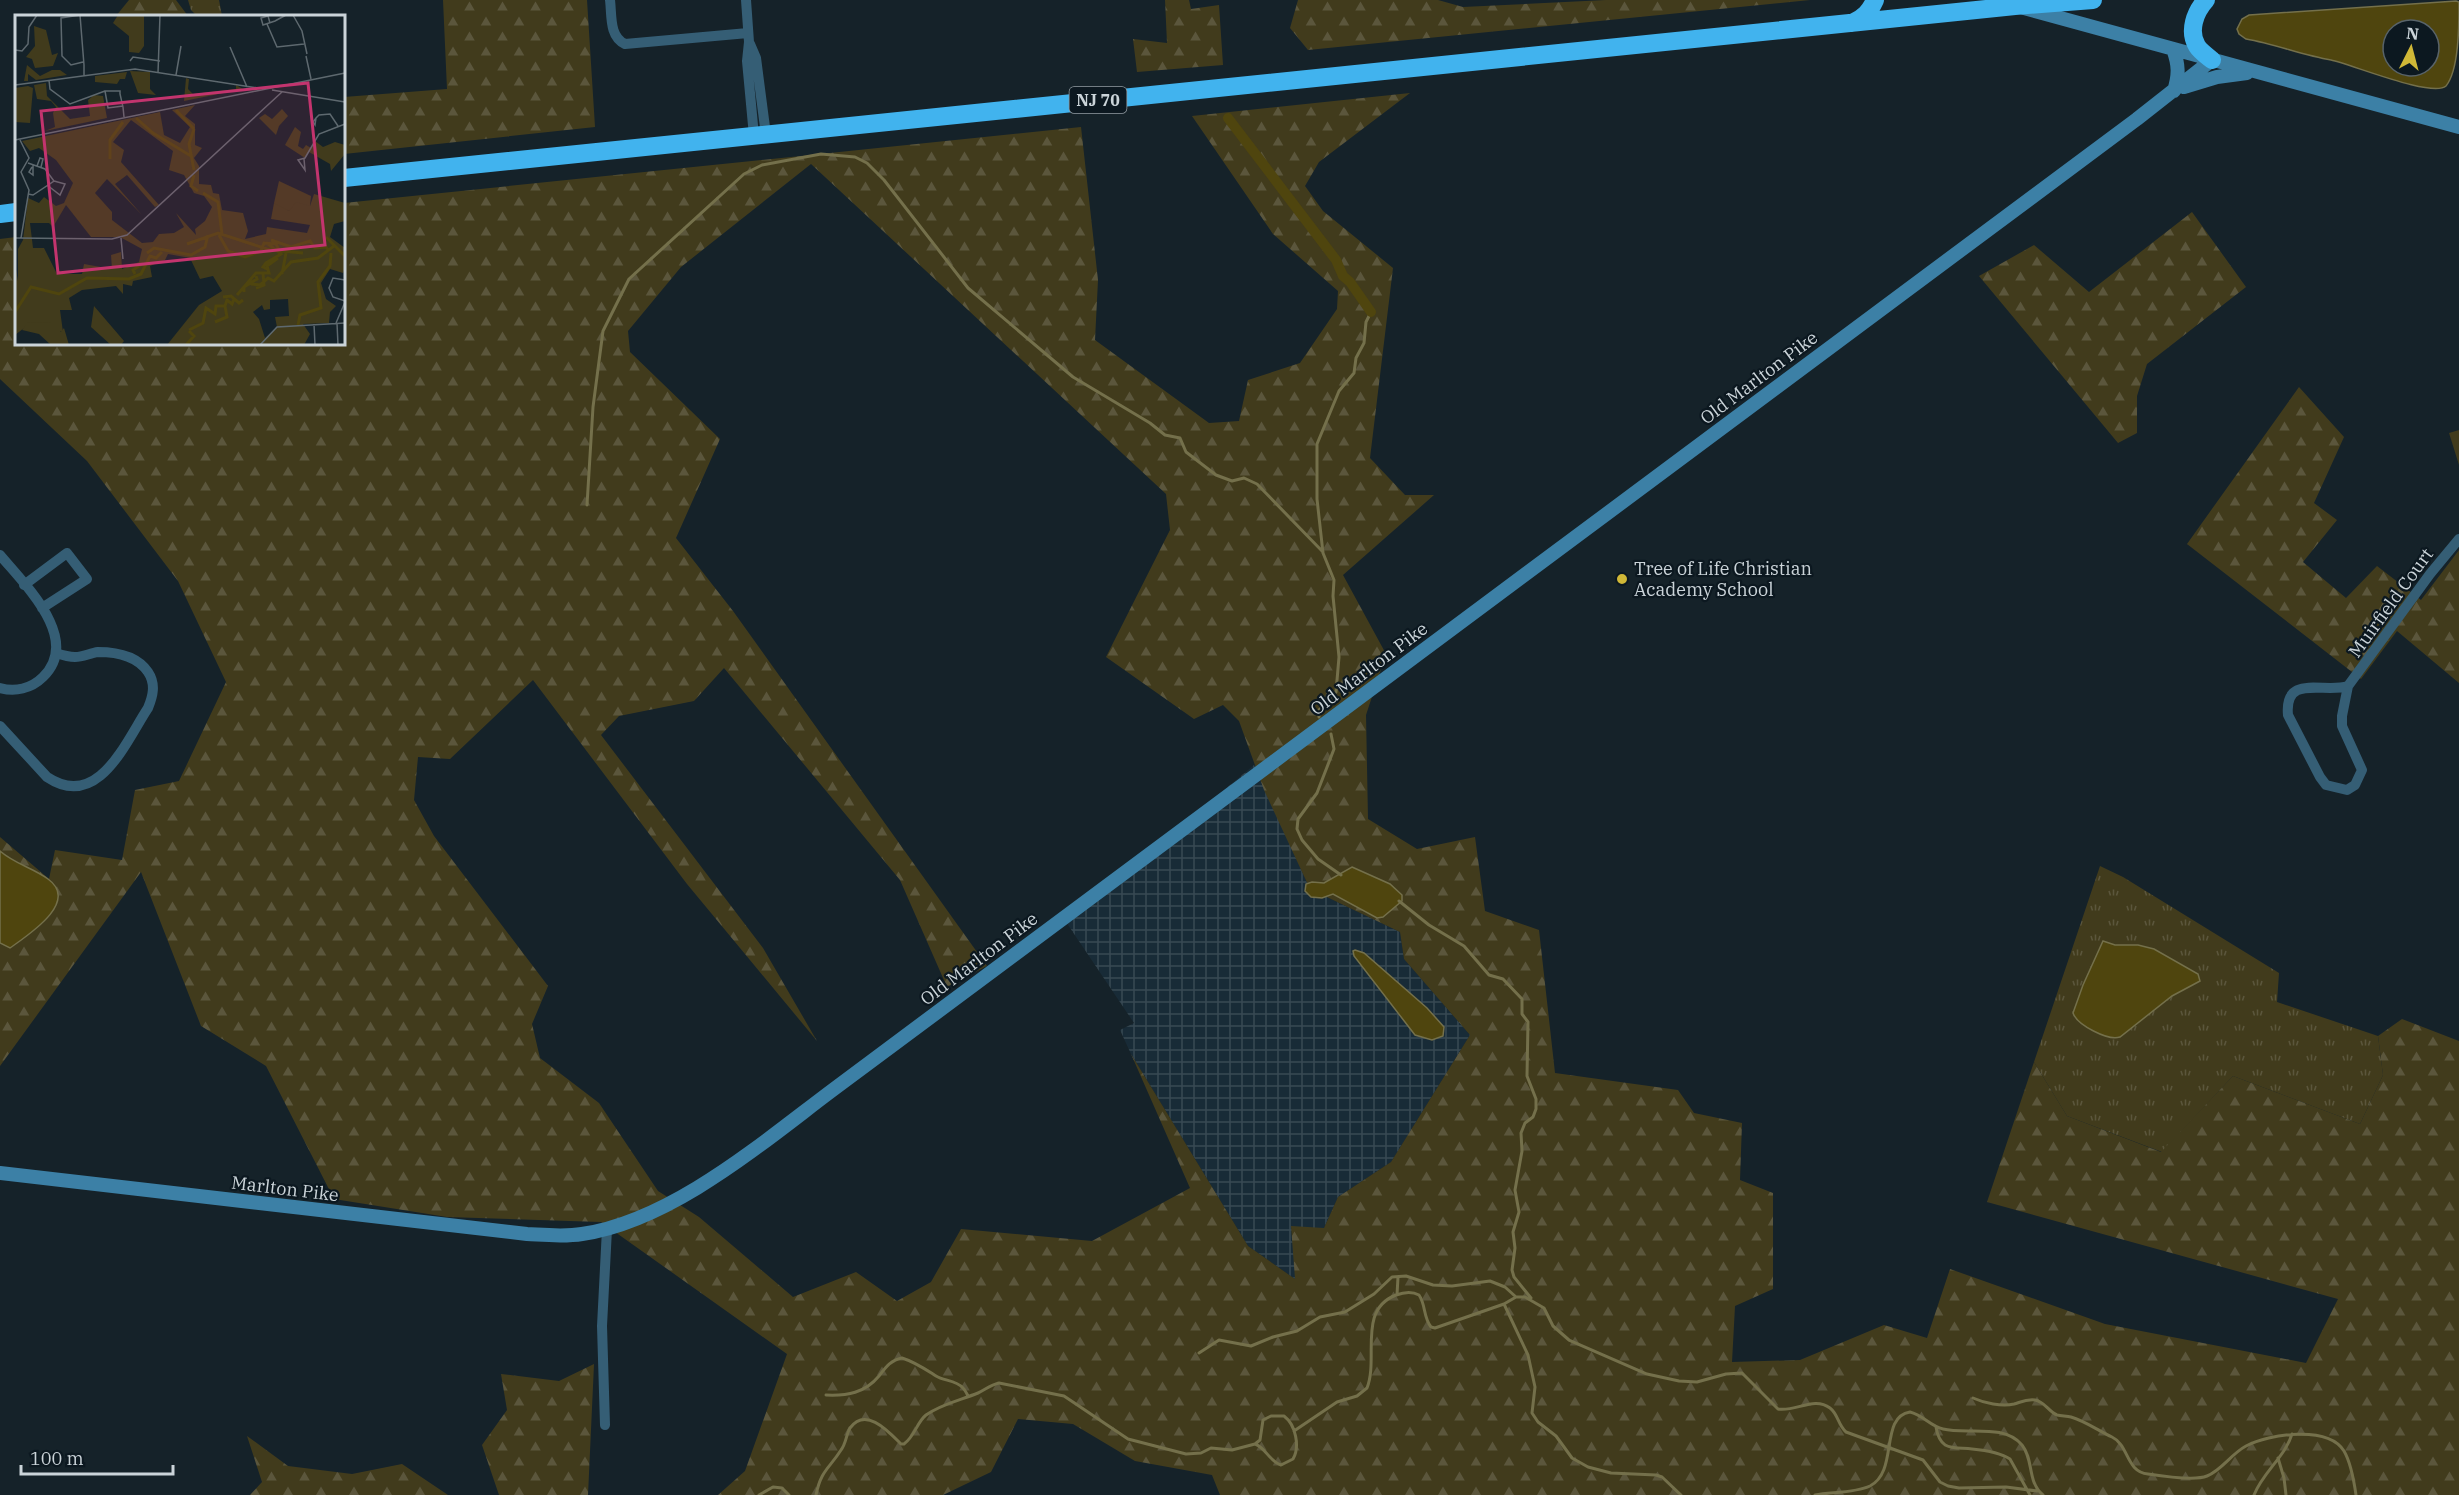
<svg xmlns="http://www.w3.org/2000/svg" width="2459" height="1495" viewBox="0 0 2459 1495" font-family="'IBM Plex Serif',serif">
<defs>
<pattern id="industrial-grid" width="8" height="8" patternUnits="userSpaceOnUse" patternTransform="scale(1.5)"><rect width="8" height="8" fill="#182b37"/><path d="M0 4h8M4 0v8" fill="none" stroke="#384953"/></pattern>
<pattern id="grass-tufts" width="24" height="20" patternUnits="userSpaceOnUse" patternTransform="scale(1.5)"><rect width="24" height="20" fill="#413b1c"/><path d="M3 7l-1-3M5 7V3M7 7l1-3M15 17l-1-3M17 17v-4M19 17l1-3" fill="none" stroke="#5b563c"/></pattern>
<pattern id="forest-firs" width="22" height="20" patternUnits="userSpaceOnUse" patternTransform="scale(1.5)"><rect width="22" height="20" fill="#413b1c"/><path d="M5 1l3.5 6h-7zM16 11l3.5 6h-7z" fill="#5b563c"/></pattern>
</defs>
<rect width="100%" height="100%" fill="#152229"/>
<path fill="url(#industrial-grid)" d="M1254 765 1310 889 1400 932 1404 959 1470 1035 1391 1162 1338 1197 1324 1228 1295 1279 1248 1246 1131 1054 1120 1030 1134 1023 1062 916 1163 841Z"/>
<path fill="url(#grass-tufts)" d="M188 0H219L222 16H197L191 10Z
M2100 866 2123 877 2279 973 2277 1002 2378 1036 2383 1075 2360 1124 2233 1076 2162 1152 2067 1116 2034 1062Z"/>
<path fill="url(#forest-firs)" fill-rule="evenodd" d="M129 0H176L188 16H116Z
M443 0H587L595 127 344 154V97L447 89Z
M1165 0H1189L1191 9 1219 5 1223 65 1137 72 1133 39 1167 43Z
M1298 0H1438L1463 7 1606 0H1810L1308 50 1290 28Z
M1410 93 1319 162 1305 186 1323 211 1393 268 1370 458 1405 495H1434L1343 575 1386 654 1366 715 1368 819 1417 849 1475 837 1485 911 1539 930 1555 1073 1678 1090 1694 1113 1742 1123 1740 1180 1773 1193V1289L1735 1306 1732 1362 1800 1360 1884 1325 1927 1338 1950 1269 2105 1324 2306 1363 2338 1299 1987 1202 2034 1062 2067 1116 2161 1152 2233 1076 2360 1124 2383 1075 2378 1036 2402 1019 2459 1041V1495H1220L1212 1475 1135 1461 1073 1424 1018 1419 991 1472 943 1495H718L745 1471 787 1354 601 1222 447 1217 334 1199 266 1066 201 1026 141 872 0 1066V837L49 879 55 850 122 860 135 790 179 781 226 682 178 581 87 461 0 379V239L16 237V344H344V203L1081 127 1098 280 1095 340 1209 423 1239 421 1248 380 1300 363 1337 309 1338 291 1273 234 1192 116ZM811 164 1166 494 1170 530 1106 657 1194 719 1223 705 1239 721 1264 790 1310 889 1400 932 1404 959 1470 1035 1391 1162 1338 1197 1324 1228 1291 1226 1295 1279 1248 1246 1131 1054 1190 1188 1092 1241 961 1229 931 1282 897 1301 856 1272 793 1297 699 1217 658 1191 599 1103 540 1058 532 1024 548 986 434 836 414 800 418 757 450 759 533 680 687 884 817 1041 763 948 601 735 619 716 694 701 724 668 900 880 947 987 987 966 733 611 676 538 720 439 630 352 628 331 681 267Z
M2192 212 2246 287 2147 364 2137 396V433L2118 443 1979 276 2034 245 2089 292Z
M2299 387 2344 437 2314 503 2337 520 2303 562 2346 598 2377 566 2421 600 2459 550V683L2397 631 2361 679 2187 544Z
M594 1364 588 1495H499L482 1445 507 1410 501 1374 559 1381Z
M247 1436 288 1466 352 1474 402 1464 448 1495H250L262 1482Z"/>
<path fill="#413b1c" d="M2459 430V465L2449 433Z"/>
<path fill="#4f450e" stroke="#74704b" stroke-width="1.5" fill-rule="evenodd" d="M2456 1 2459 2C2459 26 2459 70 2446 86 2432 98 2351 64 2331 60 2302 55 2275 44 2246 39L2239 34 2237 29 2242 19 2249 15ZM2393 30H2429V66H2393Z
M0 851C15 864 33 868 48 879 80 902 28 935 10 948L0 943Z
M1352 867 1390 884 1402 895V901L1383 917 1377 918 1333 894 1322 898 1311 897 1305 891 1306 884 1312 882 1324 883Z
M2103 941 2115 945H2138L2154 949 2198 974 2200 981 2172 996 2120 1037C2108 1041 2077 1025 2073 1013L2083 985Z
M1355 950 1364 953 1427 1008 1444 1027 1443 1036 1432 1040 1415 1035 1354 956 1353 951Z"/>
<g fill="none" stroke-linecap="round" stroke-linejoin="round">
<path stroke="#74704b" stroke-width="3" d="M587 505 593 407 603 331 629 279 744 174 762 165 821 154 855 157 867 163 884 180 968 288 1073 377 1150 423 1165 435 1180 438 1186 452 1216 475 1232 481 1244 478 1257 484 1323 552
M1319 717V710L1336 692 1339 657 1333 596 1334 580 1323 553 1317 499V444L1339 391 1354 373 1356 358 1364 343 1366 322 1371 312
M1331 734 1334 749 1317 793 1298 819 1297 829 1302 840 1318 859 1341 875
M1399 901 1429 925 1464 946 1489 975 1503 979 1522 999V1014L1528 1022 1527 1076 1536 1099V1109L1533 1117 1525 1123 1521 1133 1522 1151 1515 1190 1519 1212 1513 1232 1515 1248 1512 1270 1514 1277 1531 1298
M1397 1295 1398 1277
M1504 1304 1528 1355 1535 1387 1532 1413 1538 1422 1556 1436 1572 1458 1588 1467 1611 1473 1656 1475 1662 1477 1681 1495
M1199 1353 1219 1340 1251 1346 1273 1337 1297 1331 1320 1317 1345 1312 1374 1294 1392 1277 1406 1276 1433 1285 1452 1286 1490 1281 1505 1287 1516 1297
M826 1395C847 1396 865 1393 879 1376 886 1367 891 1360 902 1358 915 1362 925 1369 936 1376 944 1381 956 1380 963 1388 964 1389 967 1394 968 1396
M1973 1398C1984 1403 2002 1407 2014 1404 2021 1402 2026 1399 2035 1400 2044 1401 2049 1412 2057 1415 2062 1416 2067 1416 2071 1417 2085 1421 2099 1431 2112 1437 2129 1445 2126 1472 2148 1474 2161 1476 2195 1481 2207 1476 2222 1470 2231 1454 2246 1446 2269 1434 2328 1425 2344 1451 2351 1463 2354 1481 2356 1495
M1936 1427C1940 1451 1952 1447 1972 1449 1983 1450 2001 1453 2010 1459L2030 1495
M1294 1431 1337 1402 1357 1396 1367 1388C1379 1358 1357 1310 1396 1295 1404 1292 1412 1291 1419 1295 1426 1305 1423 1317 1431 1327L1435 1328 1504 1304 1516 1297H1525L1544 1308 1553 1326 1569 1340 1647 1374 1679 1381 1697 1382 1726 1374 1742 1373 1778 1409C1796 1412 1814 1396 1830 1408 1838 1414 1838 1425 1846 1432L1923 1460 1940 1482 1948 1486 1959 1488 2006 1487 2037 1491
M2278 1458 2284 1478 2286 1495
M759 1495 773 1487 782 1488 789 1495
M816 1495C821 1470 829 1469 841 1450 846 1444 846 1435 850 1428 866 1406 889 1432 901 1444H904C915 1436 917 1422 926 1415 941 1404 961 1400 978 1393 985 1390 990 1385 999 1383L1064 1396 1128 1439 1186 1454 1201 1453 1211 1448 1232 1450 1255 1444 1260 1440 1263 1420 1271 1416H1284C1296 1425 1300 1447 1293 1459L1281 1465C1269 1461 1266 1448 1255 1444
M1815 1495C1832 1492 1855 1493 1870 1486 1899 1471 1879 1417 1910 1412 1923 1415 1930 1426 1943 1429 1967 1435 2004 1423 2022 1445 2034 1460 2027 1482 2043 1495
M2254 1495C2263 1472 2285 1457 2292 1434"/>
<path stroke="#4f450e" stroke-width="10" d="M1228 118 1336 260 1343 276 1350 282 1371 312"/>
<path stroke="#355e75" stroke-width="10" d="M610 0C612 16 609 36 625 44L748 33
M746 0 749 42 747 61 754 136
M750 44 756 58 766 135
M0 555C25 585 82 639 43 677 31 689 15 692 0 688
M24 585 67 553 87 579 42 608
M2348 686 2342 716V726L2362 770 2355 785 2347 790 2326 785 2320 777 2288 715C2284 673 2325 694 2348 686L2430 574 2459 539
M0 726 47 777C98 811 125 743 148 708 153 696 156 684 148 672 137 656 117 652 98 652 90 653 83 657 75 657 69 657 62 655 56 653
M605 1425 602 1326 607 1229"/>
<path stroke="#3c80a6" stroke-width="14" d="M2024 8 2459 127
M2173 49C2179 65 2179 75 2174 91
M2184 87 2217 77 2247 73
M0 1173 527 1234C546 1235 564 1237 582 1234 672 1221 763 1142 834 1089L2137 119 2212 60"/>
<path stroke="#41b3ee" stroke-width="18" d="M2206 0C2195 12 2188 31 2197 46 2200 51 2207 56 2212 60
M1852 23C1864 18 1870 11 1875 0
M344 178 2015 6 2093 0
M0 214 16 212"/>
</g>
<circle fill="#d0b837" stroke="#0c1820" stroke-width="2" cx="1622" cy="579" r="6"/>
<g text-anchor="middle" stroke-width="4.5" stroke-linejoin="round" paint-order="stroke">
<rect fill="#0c1820" stroke="#929ca2" stroke-width="1.5" x="1069.5" y="87" width="57" height="26" rx="4.5"/>
<g font-size="16" font-weight="bold" fill="#cbd4d9">
<text x="1098" y="106">NJ 70</text>
</g>
<g font-size="18" fill="#cbd4d9" stroke="#0c1820">
<text transform="translate(1759 378) rotate(-37)" y="6">Old Marlton Pike</text>
<text transform="translate(2391 603) rotate(-54)" y="6">Muirfield Court</text>
<text transform="translate(1369 669) rotate(-37)" y="6">Old Marlton Pike</text>
<text transform="translate(979 959) rotate(-37)" y="6">Old Marlton Pike</text>
<text transform="translate(285 1189) rotate(7)" y="6">Marlton Pike</text>
</g>
<g font-size="18" fill="#cbd4d9" stroke="#0c1820" text-anchor="start">
<text x="1634" y="575">Tree of Life Christian<tspan x="1634" dy="21">Academy School</tspan></text>
</g>
</g>
<g transform="translate(15 15)">
<rect width="330" height="330" fill="#152229"/>
<path d="M12 50 25 61 37 55H45L52 60 21 65 13 59V66H9ZM264 166 296 181 295 191 274 196 263 194 259 188Z" fill="#413b1c"/>
<path d="M103 0H129V31L124 38 114 37V21L98 8ZM19 11 31 15 37 40 43 38 38 51 20 53 17 44 11 42 20 31ZM115 56 135 57V74L141 80 123 78ZM112 57 110 64H105L102 69 80 67V61ZM171 63 174 64 173 74 178 79 221 74V70L228 74 169 86ZM31 68 32 81 55 104 75 101 73 85 79 80 88 81 92 103 30 116 40 112 38 98 41 92 36 86 22 84 19 70ZM180 90 170 101 180 109V130L187 133 179 143 184 151V169L196 170 198 178 204 179 207 195 228 198 233 216 230 224 251 219 252 212 292 218 295 210 256 204 259 188 274 196 281 187 295 191 299 179 330 188V206L319 209 315 222 330 233V253L328 258 315 254 306 268 311 284 321 291 315 297 314 308 288 309 295 319 289 330H152L184 290 207 276 198 261 185 264 175 243 153 239 150 245 135 251 137 262 118 266 117 271 108 269V279L101 271 67 275 54 283 57 295H45L48 317 13 310 0 320V249L3 266V234L8 225 13 183 24 188 29 182 41 191 49 188 58 168 41 145 24 133 15 136 7 126 145 97 149 120 165 128 175 112 157 95ZM116 105 158 136 154 155 169 160 179 178 189 181 197 192 190 206 180 214 181 220 161 198 169 212 159 218 144 219 138 227 127 228 97 205V197L80 178 92 164 127 200 100 169 112 160 140 192 144 190 106 147 109 135 98 127ZM51 190 76 222H105L127 234 124 247 107 254 106 237 96 240 97 254 69 249 67 259H42L29 233H18L15 208H34L38 212ZM273 284 274 301 260 302 262 312 250 323 244 304 238 297 247 290 249 295 255 294V285ZM267 94 273 101 264 111 261 120 244 103 250 99 257 104ZM280 112 286 117 283 131 288 134 291 130 296 133 300 126 308 132 320 127 330 130V139L316 156 315 149 294 137 290 143 270 130ZM79 291 109 326 106 330H96L76 312Z" fill="#413b1c" fill-rule="evenodd"/>
<path d="M13 71 18 73 15 108 0 107V73ZM13 307 36 308 46 317 49 313 54 330H36L24 319 7 315Z" fill="#413b1c"/>
<path fill="none" stroke="#4f450e" stroke-width="3" d="M161 95 179 114M121 103 138 118 176 141M179 114 174 129 179 155M95 144V125L108 107M179 160 176 171 183 176M188 178 203 187 207 219M204 220 213 236 230 242 246 236 249 228 261 229 264 235M311 222 330 241M256 225 276 232 295 226 300 233 311 232 313 235M172 229 203 218 255 235 288 238M132 238 139 233 176 240 190 232 193 220M252 254 248 252 251 248 266 239 253 229M120 259 118 255 127 249 130 251M267 259 271 238M236 269 245 270 253 263 259 266 276 247 303 243 319 231M241 273 249 270 248 258M229 277V272L242 264 241 261M222 280 241 258H254L252 251 263 243M208 282 216 281 224 288 228 285M0 297 16 272 44 279 72 263 114 264 126 259 135 241 141 243 147 237M200 307 212 302 210 291M283 310 285 300 306 293 303 267 315 251 316 238M174 315 188 308 191 293 200 299 201 291H210L212 285 217 289 219 284M171 330 179 321 174 316"/>
<path fill="none" stroke="#5e696f" stroke-width="1.5" d="M278 0 287 16 292 39M255 8 253 1 246 3 248 10 260 6 271 0M252 9 262 32 289 29M215 32 232 72M0 35 7 36 13 29 14 12 22 0M291 41 296 64M115 46 118 42 145 46M68 47 56 50 47 41 46 3 65 0 69 50V61M143 58 145 0M161 60 166 31M34 65 35 74 55 89 90 76M0 70 120 54 243 73M257 75 330 87M108 91 93 93 90 76H105V79L108 92 109 102M301 103 300 110 298 107 301 103 304 100 315 99 323 111M0 125 330 58M5 125 14 143 6 157 14 175 6 223M289 144 290 155 283 145 290 143 304 119 330 109M22 151 25 143 28 144 26 152M17 152 14 157 18 160V150M32 170 45 180 50 169 39 166M13 179 18 180 39 166 30 154 13 148M0 223 97 224 112 220 267 77M106 223 108 244M330 265 318 263 314 273 318 282 330 286M321 308 330 287M322 308 323 330M299 309 300 330M245 330 262 312 330 308"/>
<path fill="#c3346e" fill-opacity="0.15" stroke="#c3346e" stroke-width="3" d="M293 68 310 230 43 258 26 96Z"/>
<rect width="330" height="330" fill="none" stroke="#cbd4d9" stroke-width="3"/>
</g>
<g transform="translate(2411 48) rotate(6)"><circle r="28" fill="#0c1820" stroke="#58636a" stroke-width="1.5"/>
<path d="M0-4.5L10 22L0 15L-10 22Z" fill="#d0b837"/>
<text y="-9" font-size="16" font-weight="bold" text-anchor="middle" fill="#cbd4d9">N</text>
</g>
<path d="M21 1465v9h152v-9" fill="none" stroke="#cbd4d9" stroke-width="3"/>
<text x="30" y="1465" font-size="18" fill="#cbd4d9" stroke="#0c1820" stroke-width="4.5" paint-order="stroke">100 m</text>
</svg>
